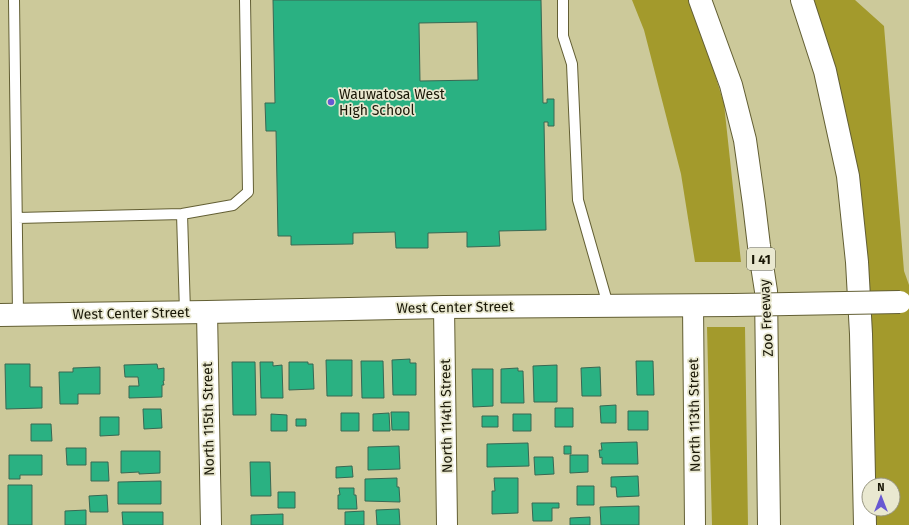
<svg xmlns="http://www.w3.org/2000/svg" width="909" height="525" viewBox="0 0 909 525" font-family="'Fira Sans',sans-serif">
<rect width="100%" height="100%" fill="#ccc99a"/>
<path fill="#a39a2c" d="M632 0H692L724 104 741 262H695L681 174 644 30Z
M806 0H855L884 26 904 271 909 285V525H875V509H893V485H874L863 272Z
M707 327H745L748 525H712Z"/>
<path fill="#2ab182" stroke="#386853" fill-rule="evenodd" d="M273 0H541L543 103H547V99H554V126H548V122H544L546 230 499 231 500 246 467 247V232L428 233V248H396L395 232 353 233V244L291 245V236H278L276 131H266L265 103H275ZM477 22 478 80 420 81 419 23Z
M410 359V363H416V395H393L392 360Z
M326 360H352V396H327Z
M361 361H383L384 398H362Z
M636 361H653L654 395H637Z
M232 362H255L256 415H233Z
M260 362H273V366L282 365 283 398H261Z
M289 362H308V364H313L314 389 289 390Z
M5 364H30V387H42V408L6 409Z
M157 364 158 369 164 368V381H163L164 385H162V397L129 398V386H139L138 377H125L124 365Z
M557 365V402H534L533 366Z
M100 367V394H78V404H60L59 372H73V368Z
M600 367 601 396H582L581 368Z
M518 368V371H523L524 403H501V369Z
M472 369H493V406L473 407Z
M616 405V423H601L600 406Z
M555 408H573V427H555Z
M143 409H161L162 428 144 429Z
M628 411H648V430H628Z
M391 412H409V430H392Z
M341 413H359V431H341Z
M389 413 390 431H373V414Z
M271 414 287 415V431H271Z
M513 414H531V431H513Z
M482 416H498V427H482Z
M100 417H119V435L100 436Z
M296 419H306V426H296Z
M31 424H51L52 441H31Z
M637 442 638 464H602V457L600 458 599 450H602L601 443Z
M528 443 529 466 487 467V444Z
M399 446 400 469 368 470V447Z
M564 446H571V454H564Z
M66 448H86V465H67Z
M121 451H160V473L139 474V472L121 473Z
M9 455H42V475H20V479H9Z
M570 455H588V472L570 473Z
M534 457H553L554 474 535 475Z
M91 462H108L109 481H91Z
M250 462H270L271 496H251Z
M352 466 353 477 336 478V467Z
M638 476 639 496 617 497 616 487H611V477Z
M397 478V487H399L400 502 365 501V479Z
M494 478H518V513L492 514V491H495Z
M161 481V504H118V482Z
M8 485H32V525H8Z
M577 486H594V505H577Z
M339 488H354V495H356L357 509H338V495H340Z
M278 492H295V508H278Z
M107 495 108 512H90L89 496Z
M532 503H559V508H552V521H533Z
M639 506V525H601L600 507Z
M399 509 400 525H377L376 510Z
M86 510V525H65V511Z
M364 511V525H345V512Z
M122 512H163V525H123Z
M283 514V525H251V515Z
M590 517V525H570V518Z"/>
<g fill="none" stroke-linecap="round" stroke-linejoin="round">
<defs>
<path id="lane" d="M14 0 18 314
M563 0V36L572 64 578 200 608 305
M182 214 185 312
M17 218 182 214 233 205 248 192 245 0"/>
<path id="street" d="M693 305 695 525
M444 307 447 525
M207 312 211 525"/>
<path id="secondary" d="M0 315 207 312 444 307 733 305"/>
<path id="highway" d="M700 0 731 85 745 140 754 204 759 246 766 291 769 525
M802 0 825 71 848 176 857 262 861 334 865 525"/>
</defs>
<use href="#lane" stroke="#635f34" stroke-width="12"/>
<use href="#street" stroke="#635f34" stroke-width="22"/>
<use href="#secondary" stroke="#635f34" stroke-width="24"/>
<use href="#highway" stroke="#635f34" stroke-width="24"/>
<use href="#lane" stroke="#fff" stroke-width="10"/>
<use href="#street" stroke="#fff" stroke-width="20"/>
<use href="#secondary" stroke="#fff" stroke-width="22"/>
<use href="#highway" stroke="#fff" stroke-width="22"/>
<defs>
<path id="secondary-bridge" d="M733 305 900 302"/>
</defs>
<use href="#secondary-bridge" stroke="#635f34" stroke-width="24" stroke-linecap="butt"/>
<use href="#secondary-bridge" stroke="#fff" stroke-width="22"/>
</g>
<circle fill="#6858d2" stroke="#e9e8d0" stroke-width="1.5" cx="331" cy="102" r="4"/>
<g text-anchor="middle" stroke-width="3.5" stroke-linejoin="round" paint-order="stroke">
<rect fill="#e9e8d0" stroke="#575643" stroke-width="1" x="747" y="248" width="28" height="22" rx="3"/>
<g font-size="13" font-weight="bold" fill="#191706">
<text x="761" y="264">I 41</text>
</g>
<g font-size="14" fill="#191706" stroke="#e9e8d0" text-anchor="start">
<text x="339" y="99">Wauwatosa West<tspan x="339" dy="16">High School</tspan></text>
</g>
<g font-size="14" fill="#191706" stroke="#e9e8d0">
<text transform="translate(455 307) rotate(-1)" y="5">West Center Street</text>
<text transform="translate(131 313) rotate(-1)" y="5">West Center Street</text>
<text transform="translate(766 318) rotate(-93)" y="5">Zoo Freeway</text>
<text transform="translate(694 415) rotate(-91)" y="5">North 113th Street</text>
<text transform="translate(446 416) rotate(-91)" y="5">North 114th Street</text>
<text transform="translate(208 419) rotate(-91)" y="5">North 115th Street</text>
</g>
</g>
<g transform="translate(881 497)"><circle r="19" fill="#e9e8d0" stroke="#96947f"/>
<path d="M0-3L7 15L0 10L-7 15Z" fill="#6858d2"/>
<text y="-6" font-size="11" font-weight="bold" text-anchor="middle" fill="#191706">N</text>
</g>
</svg>
